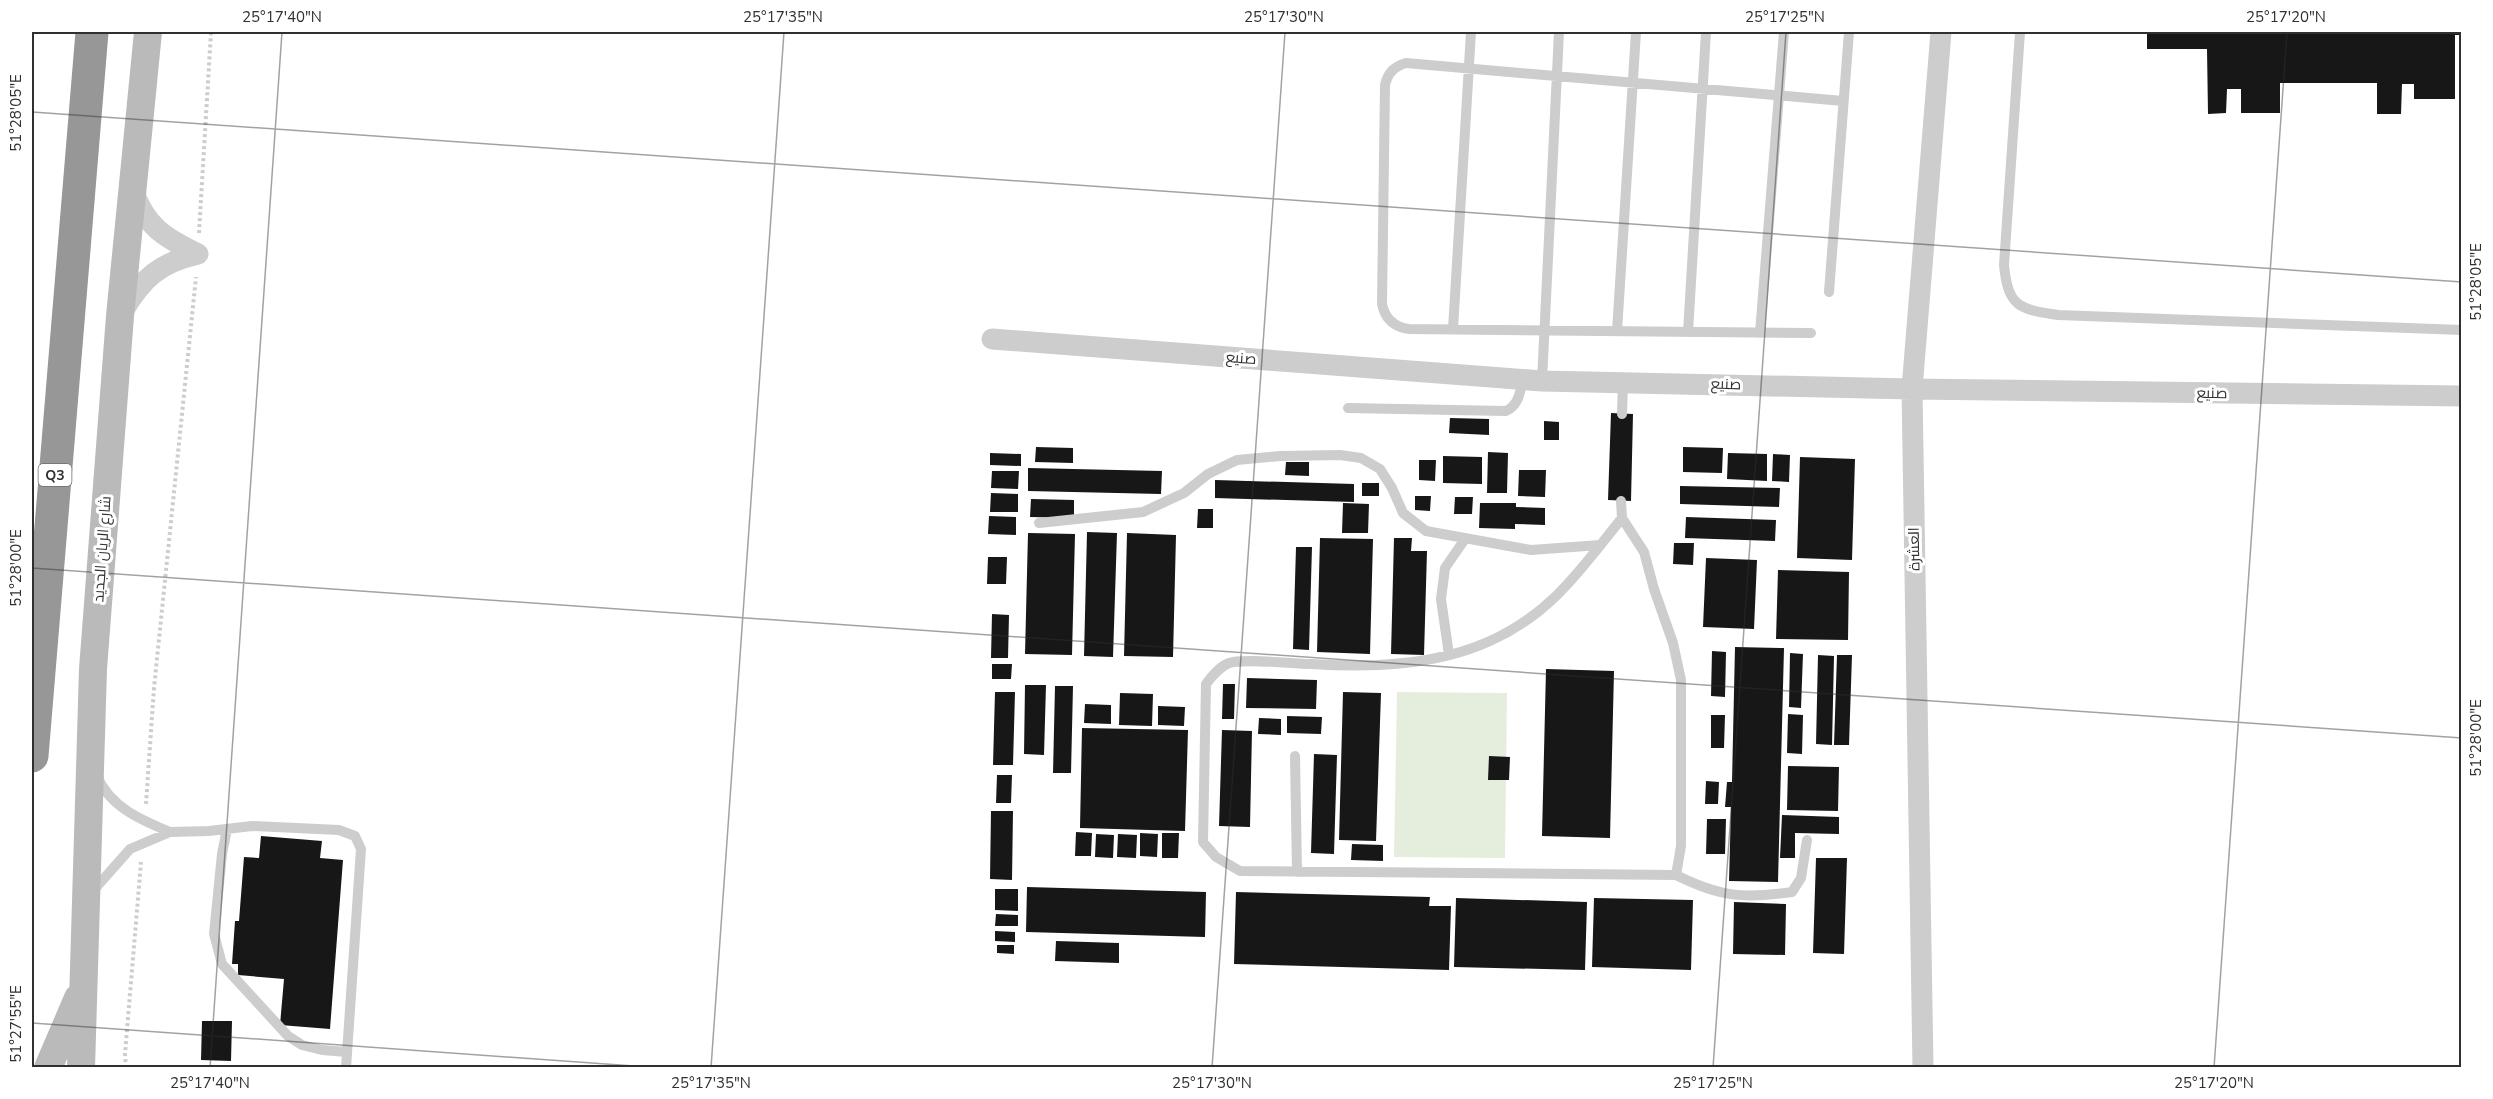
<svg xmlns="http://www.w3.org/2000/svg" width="2493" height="1099" viewBox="0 0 2493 1099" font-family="'Nunito Sans',Cairo,sans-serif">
<rect width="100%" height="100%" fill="#fff"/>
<path fill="#e5eedd" d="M1397 692 1507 693 1505 858 1394 857Z"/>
<path fill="#171717" d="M2147 32H2462V35H2455V99H2414V84H2402L2401 114H2377V83H2280V113H2241V89H2227L2226 113 2208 114 2207 49H2147Z
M1611 413 1633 414 1631 501 1608 500Z
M1450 418 1489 419V435L1449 433Z
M1544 421 1559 422V440H1544Z
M1036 447 1073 448V463L1035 462Z
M1683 447 1723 448 1722 473 1683 472Z
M1488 452 1508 453 1507 493H1487Z
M990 453 1021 454V466L990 465Z
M1728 453 1767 454V481L1727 479Z
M1773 454 1790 455 1789 482 1772 481Z
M1443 456 1482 457V484L1443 483Z
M1800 457 1855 459 1852 560 1797 558Z
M1419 460H1436L1435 481 1419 480Z
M1286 462H1309V476L1285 475Z
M1028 468 1162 471 1161 494 1028 491Z
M1519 470H1546L1545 497 1518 496Z
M992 471H1019L1018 489 991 488Z
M1215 480 1354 484V502L1215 498Z
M1362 483H1379V496H1362Z
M1680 486 1780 488 1779 507 1680 504Z
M991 493 1018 494V512H990Z
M1415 496H1431L1430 511 1415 510Z
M1455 497H1473L1472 514H1454Z
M1031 499 1074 500V518L1030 517Z
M1343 503 1369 504 1368 533H1342Z
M1480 503H1516V507L1545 508V525L1515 524V529L1479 528Z
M1198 509H1213V528H1197Z
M989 516 1016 517V535L988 534Z
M1686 517 1776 520 1775 541 1685 538Z
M1087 532 1117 533 1113 657 1084 656Z
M1028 533 1075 534 1072 655 1025 654Z
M1127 533 1176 535 1173 657 1124 656Z
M1320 538 1373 539 1370 654 1317 652Z
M1394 538H1412L1411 551H1427L1424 655 1391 654Z
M1674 543H1694L1693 565 1673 564Z
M1296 547H1312L1309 650 1293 649Z
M988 557H1007L1006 584H987Z
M1706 558 1757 560 1754 629 1703 627Z
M1778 570 1849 572 1848 640 1776 639Z
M992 614 1009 615 1008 658H991Z
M1735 647 1784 648 1778 882 1729 881 1731 807H1725L1727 782H1732Z
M1712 651 1726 652 1725 697 1711 696Z
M1790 653 1803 654 1801 708 1789 707Z
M1818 655 1834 656 1832 745 1816 744Z
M1837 655H1852L1849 745H1834Z
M992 664H1012L1011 679H992Z
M1546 669 1614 671 1610 838 1542 836Z
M1247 678 1317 680 1316 709 1246 708Z
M1223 684H1235L1234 719H1222Z
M1025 685H1046L1044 755 1024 754Z
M1055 686H1073L1071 773H1053Z
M995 692H1015L1013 765H993Z
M1343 692 1381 693 1376 841 1339 840Z
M1120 693 1153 694 1152 726 1119 725Z
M1085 704 1111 705V724L1084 723Z
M1158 706 1185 707 1184 726 1158 725Z
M1788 714 1803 715 1802 754 1787 753Z
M1711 715H1725L1724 748H1711Z
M1287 716 1322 717 1321 734 1287 733Z
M1259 718 1281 719V735L1258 734Z
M1082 728 1188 730 1185 831 1080 828Z
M1222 730 1252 731 1250 827 1219 826Z
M1314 754 1337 755 1334 854 1311 853Z
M1489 756 1510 757 1509 780H1488Z
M1788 766 1839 767 1838 811 1787 810Z
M997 775H1012L1011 803H996Z
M1706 781 1719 782 1718 804H1705Z
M991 811H1013L1012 880 990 879Z
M1782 815 1839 817V834L1795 833V858H1780Z
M1707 819H1726L1725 854H1706Z
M1076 832 1092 833 1091 856H1075Z
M1140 833 1158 834 1157 857 1140 856Z
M1162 833H1179L1178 858H1162Z
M1096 834 1114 835 1113 858 1095 857Z
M1118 834 1137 835 1136 858 1117 857Z
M261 836 322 841 320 858 343 860 330 1029 280 1025 284 979 238 975V964H232L235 921H239L244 857 259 858Z
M1352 844 1383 845V861L1351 860Z
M1816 858H1847L1844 954 1813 953Z
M1027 887 1206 892 1205 937 1026 932Z
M995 889H1018V911L995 910Z
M1236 892 1430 897 1429 906H1451L1449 970 1234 964Z
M1456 898 1587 902 1585 970 1454 967Z
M1594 898 1693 900 1691 970 1592 967Z
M1734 902 1786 904 1785 955 1733 954Z
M996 914 1018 915V926H995Z
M995 931 1015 932V942L995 941Z
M1056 941 1119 943V963L1055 961Z
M997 945H1014V954L997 953Z
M202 1021H232L231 1061 201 1060Z"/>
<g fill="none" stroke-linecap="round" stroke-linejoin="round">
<path stroke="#cdcdcd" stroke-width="4" stroke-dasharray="3 3" stroke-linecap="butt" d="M199 233 211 32
M146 804 154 688 196 277
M126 1068 125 1054 141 862"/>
<path stroke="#cdcdcd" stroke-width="10" d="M2020 32 2004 265C2008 307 2019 309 2058 315L2462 330
M1829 292 1849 32
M1453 329 1471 32
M1617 331 1636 32
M1688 332 1706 32
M1760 333 1784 32
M1811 333 1409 329C1394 327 1385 319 1382 304L1385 85C1388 73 1393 67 1406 63L1843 101
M1542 381 1559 32
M1348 408 1506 411C1519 405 1520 392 1523 379
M1622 414 1623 381
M1621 501 1622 518 1644 552 1654 589 1673 643 1681 680V846L1676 875 1240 871 1216 857 1203 842 1206 684C1212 676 1219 667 1229 663 1244 658 1293 664 1311 664 1370 668 1435 666 1490 641 1552 613 1581 569 1622 518
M1039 523 1143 512 1184 493 1208 474 1237 460 1280 456 1340 455 1361 458 1380 469 1392 488 1403 513 1426 531 1531 550 1600 545
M1449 655 1441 599 1445 568 1465 539
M1295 756 1297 872
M97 776C110 807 141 820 170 832
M227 829 222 854 214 934 222 964 288 1036 302 1045 322 1050 347 1052
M1676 875C1720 897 1744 899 1792 892L1801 878 1807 840
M92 892 130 849 170 832 209 831 252 826 339 830 355 836 361 849 346 1068"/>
<path stroke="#cdcdcd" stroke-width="21" d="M133 190C146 227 165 238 198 254
M123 311C143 278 159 263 198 254
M992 339 1542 381 1912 389 2462 396
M1923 1068 1912 389 1941 32"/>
<path stroke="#bababa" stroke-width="28" d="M48 1068 78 998
M81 1068 93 669 120 316 148 32"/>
<path stroke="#979797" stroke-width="33" d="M32 756 92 32"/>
</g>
<path fill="none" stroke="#303030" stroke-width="1.5" stroke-opacity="0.45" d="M32 112 2462 282M32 568 2462 738M32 1023 662 1068M210 1068 282 32M711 1068 784 32M1212 1068 1285 32M1713 1068 1786 32M2214 1068 2287 32"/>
<g text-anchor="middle" stroke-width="6" stroke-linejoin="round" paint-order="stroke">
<rect fill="#fff" stroke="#6e6e6e" stroke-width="1.5" x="38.5" y="464" width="33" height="22" rx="4.5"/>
<g font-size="14" font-weight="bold" fill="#303030">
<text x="55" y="480">Q3</text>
</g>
<g font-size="15" fill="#303030" stroke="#fff">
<text transform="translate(1241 358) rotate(4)" y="5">صنيع</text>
<text transform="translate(1726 384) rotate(2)" y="5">صنيع</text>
<text transform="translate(2212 393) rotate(1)" y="5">صنيع</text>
<text transform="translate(102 549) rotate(-86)" y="5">شارع الريان الجديد</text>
<text transform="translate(1914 549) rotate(-91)" y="5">العشرة</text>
</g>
</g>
<rect width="2493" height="1099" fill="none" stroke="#ffffff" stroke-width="66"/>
<rect x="33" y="33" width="2427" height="1033" fill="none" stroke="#303030" stroke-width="2"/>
<g font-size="15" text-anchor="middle" fill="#303030">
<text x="282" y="22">25°17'40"N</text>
<text x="783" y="22">25°17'35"N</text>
<text x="1284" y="22">25°17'30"N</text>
<text x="1785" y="22">25°17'25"N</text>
<text x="2286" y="22">25°17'20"N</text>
<text transform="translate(16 113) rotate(-90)" y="5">51°28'05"E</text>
<text transform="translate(2476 282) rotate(-90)" y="5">51°28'05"E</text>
<text transform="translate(16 568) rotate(-90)" y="5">51°28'00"E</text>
<text transform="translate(2476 738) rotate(-90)" y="5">51°28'00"E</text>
<text transform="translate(16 1024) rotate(-90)" y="5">51°27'55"E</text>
<text x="210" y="1088">25°17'40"N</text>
<text x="711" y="1088">25°17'35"N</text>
<text x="1212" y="1088">25°17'30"N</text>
<text x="1713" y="1088">25°17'25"N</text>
<text x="2214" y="1088">25°17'20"N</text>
</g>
</svg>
